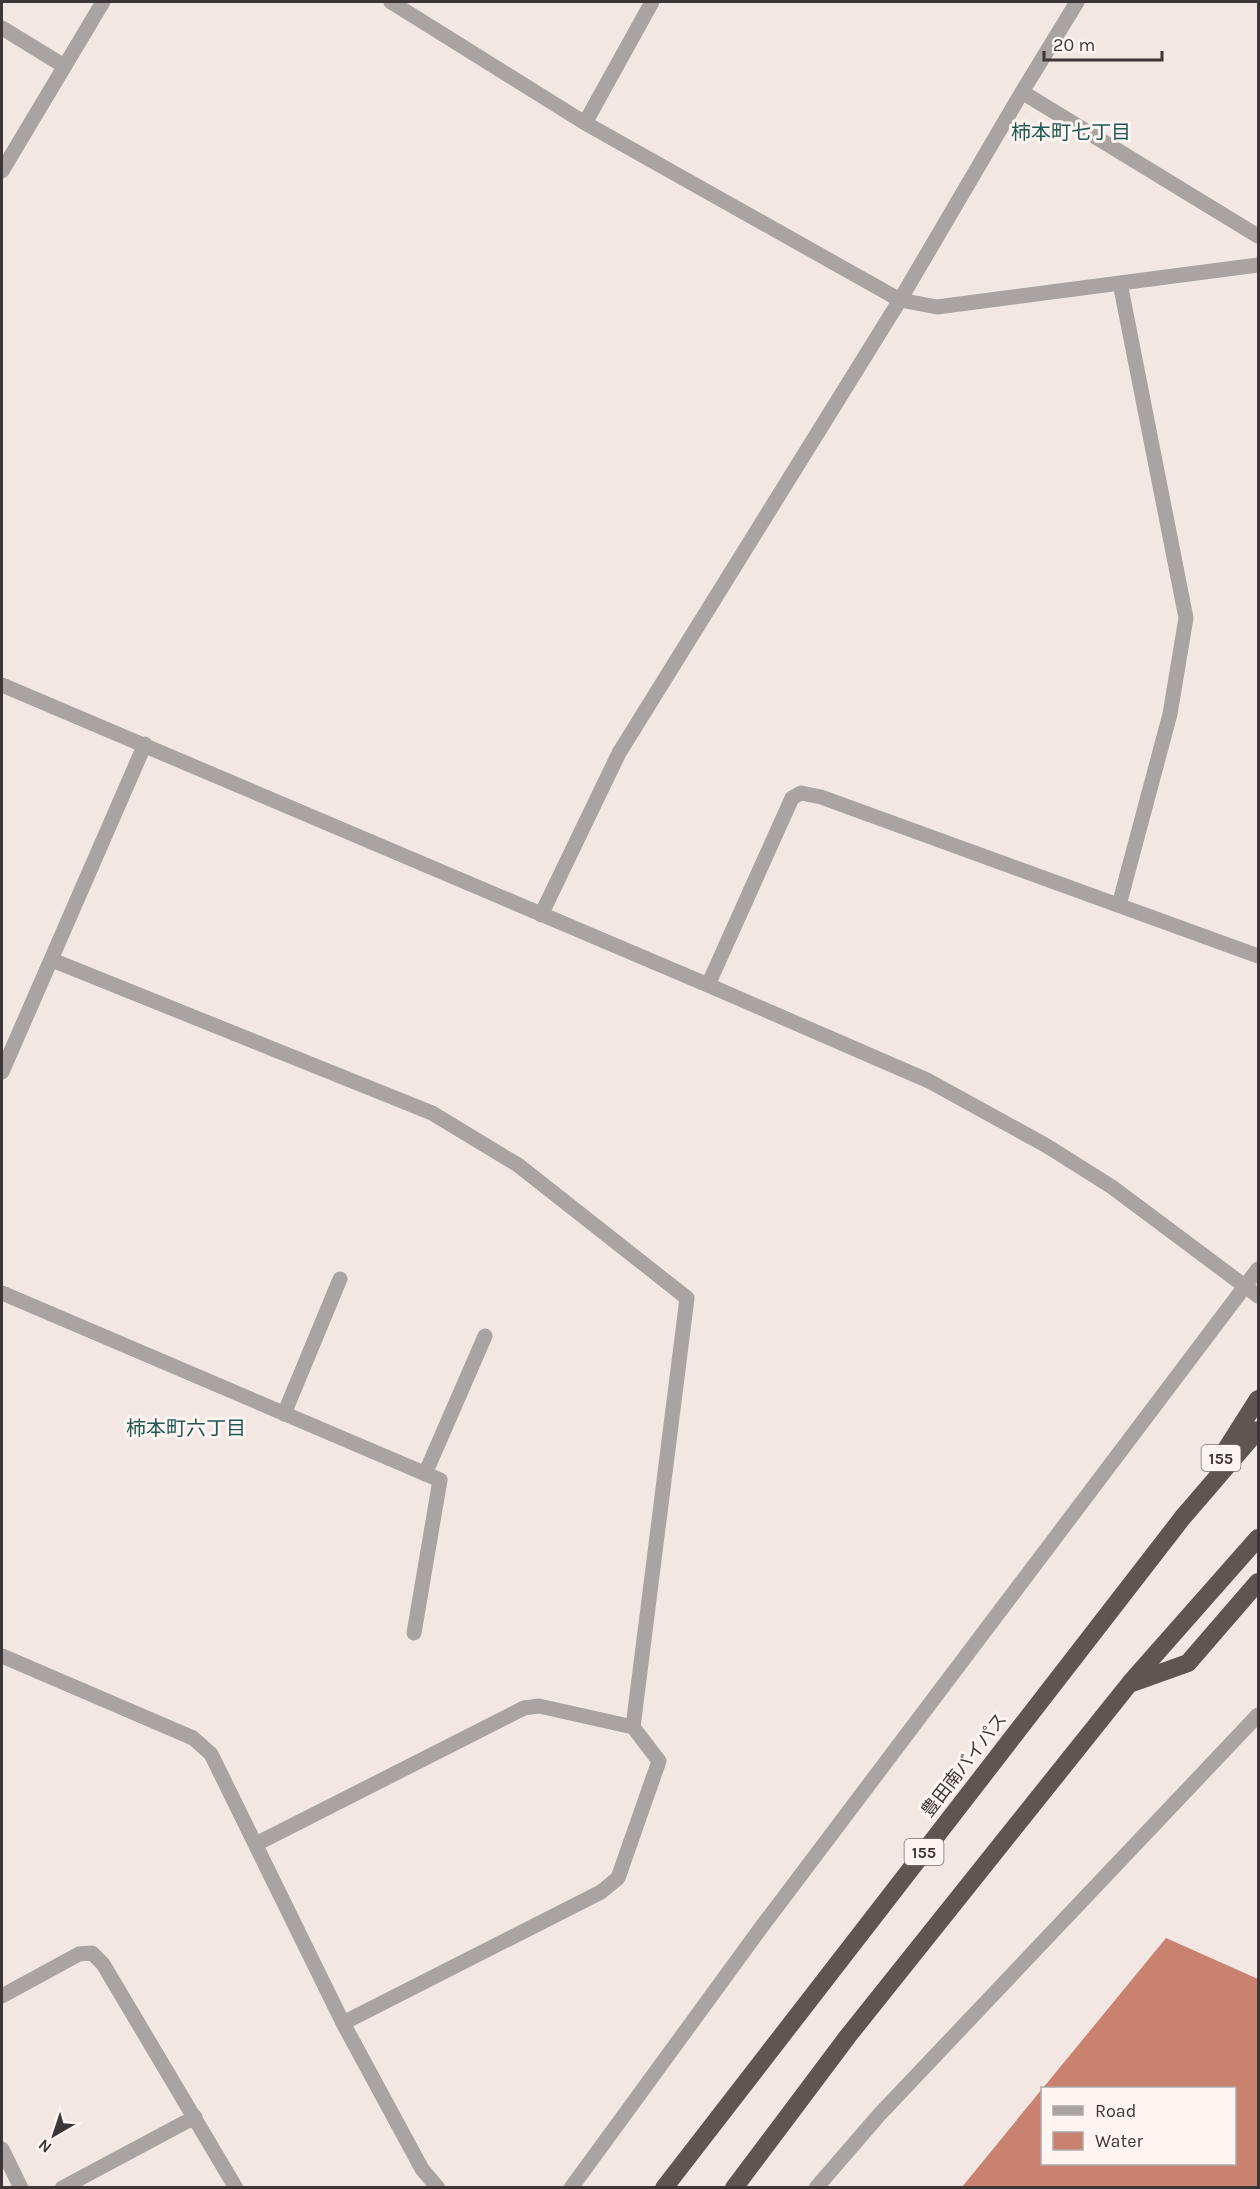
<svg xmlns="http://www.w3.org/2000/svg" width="1260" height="2189" viewBox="0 0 1260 2189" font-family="Karla,'Noto Sans JP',sans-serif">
<rect width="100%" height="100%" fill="#f3e7e3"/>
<path fill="#c8826f" d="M1166 1938 1258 1979V2187H962L1042 2089V2164H1234V2088H1043Z"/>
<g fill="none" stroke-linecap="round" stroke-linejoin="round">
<path stroke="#a9a4a2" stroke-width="15" d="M391 2 585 123 900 300 937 307 1258 265
M2 28 64 66
M1022 92 1258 236
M585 123 652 2
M2 171 103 2
M2 685 708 985 929 1081 1047 1146 1112 1187 1258 1296
M1119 905 1170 714 1186 618 1120 283
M541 915 619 753 900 300 1022 92 1077 2
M52 960 432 1113 518 1165 687 1298 633 1727
M708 985 792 798 801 793 821 797 1258 956
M2 1072 145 744
M2 1293 440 1480 414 1633
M284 1414 340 1279
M425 1474 485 1336
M2 1656 193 1738 211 1754 343 2023 601 1892 618 1878 659 1761 633 1727 539 1706 524 1708 256 1844
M2 1996 79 1954 92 1953 103 1964 236 2188
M343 2023 422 2169 438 2188
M2 2149 21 2188
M62 2188 195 2117
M571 2188 763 1925 1258 1269
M816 2188 879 2115 1258 1715"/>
<path stroke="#5f5553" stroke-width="18" d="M1216 1465 1258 1399
M1132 1683 1188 1663 1258 1582
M664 2188 1183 1517 1258 1430
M734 2188 848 2036 1130 1683 1258 1538"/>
</g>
<g text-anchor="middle" stroke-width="6" stroke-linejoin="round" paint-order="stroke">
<g fill="#fef5f2" stroke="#76706e" stroke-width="1.5">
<rect x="1201.5" y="1445" width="39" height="26" rx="4.5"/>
<rect x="904.5" y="1839" width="39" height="26" rx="4.5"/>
</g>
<g font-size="16" font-weight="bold" fill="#3c3736">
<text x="1221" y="1464">155</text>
<text x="924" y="1858">155</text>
</g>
<g font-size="18" fill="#3c3736" stroke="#fef5f2">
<text transform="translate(964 1765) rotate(-52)" y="6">豊田南バイパス</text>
</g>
<g font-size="20" fill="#205954" stroke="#fef5f2">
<text x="1071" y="139">柿本町七丁目</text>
<text x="186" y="1435">柿本町六丁目</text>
</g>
</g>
<rect width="1260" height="2189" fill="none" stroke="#3c3736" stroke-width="6"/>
<rect x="1041" y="2087" width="195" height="78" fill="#fef5f2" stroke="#b0a9a7" stroke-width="1.5"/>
<rect x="1053" y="2106" width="30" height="9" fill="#a9a4a2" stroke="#b0a9a7" stroke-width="1.5"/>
<text x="1095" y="2117" font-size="18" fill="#3c3736">Road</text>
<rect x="1053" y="2132" width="30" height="18" fill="#c8826f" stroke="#b0a9a7" stroke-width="1.5"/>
<text x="1095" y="2147" font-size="18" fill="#3c3736">Water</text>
<g transform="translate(54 2135) rotate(219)" stroke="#fef5f2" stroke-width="4.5" paint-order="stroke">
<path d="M0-4.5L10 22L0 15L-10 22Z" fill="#3c3736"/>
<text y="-9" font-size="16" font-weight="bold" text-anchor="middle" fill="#3c3736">N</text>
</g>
<path d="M1044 51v9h118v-9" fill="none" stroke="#3c3736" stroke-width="3"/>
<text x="1053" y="51" font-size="18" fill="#3c3736" stroke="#fef5f2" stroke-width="4.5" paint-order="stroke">20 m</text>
</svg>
